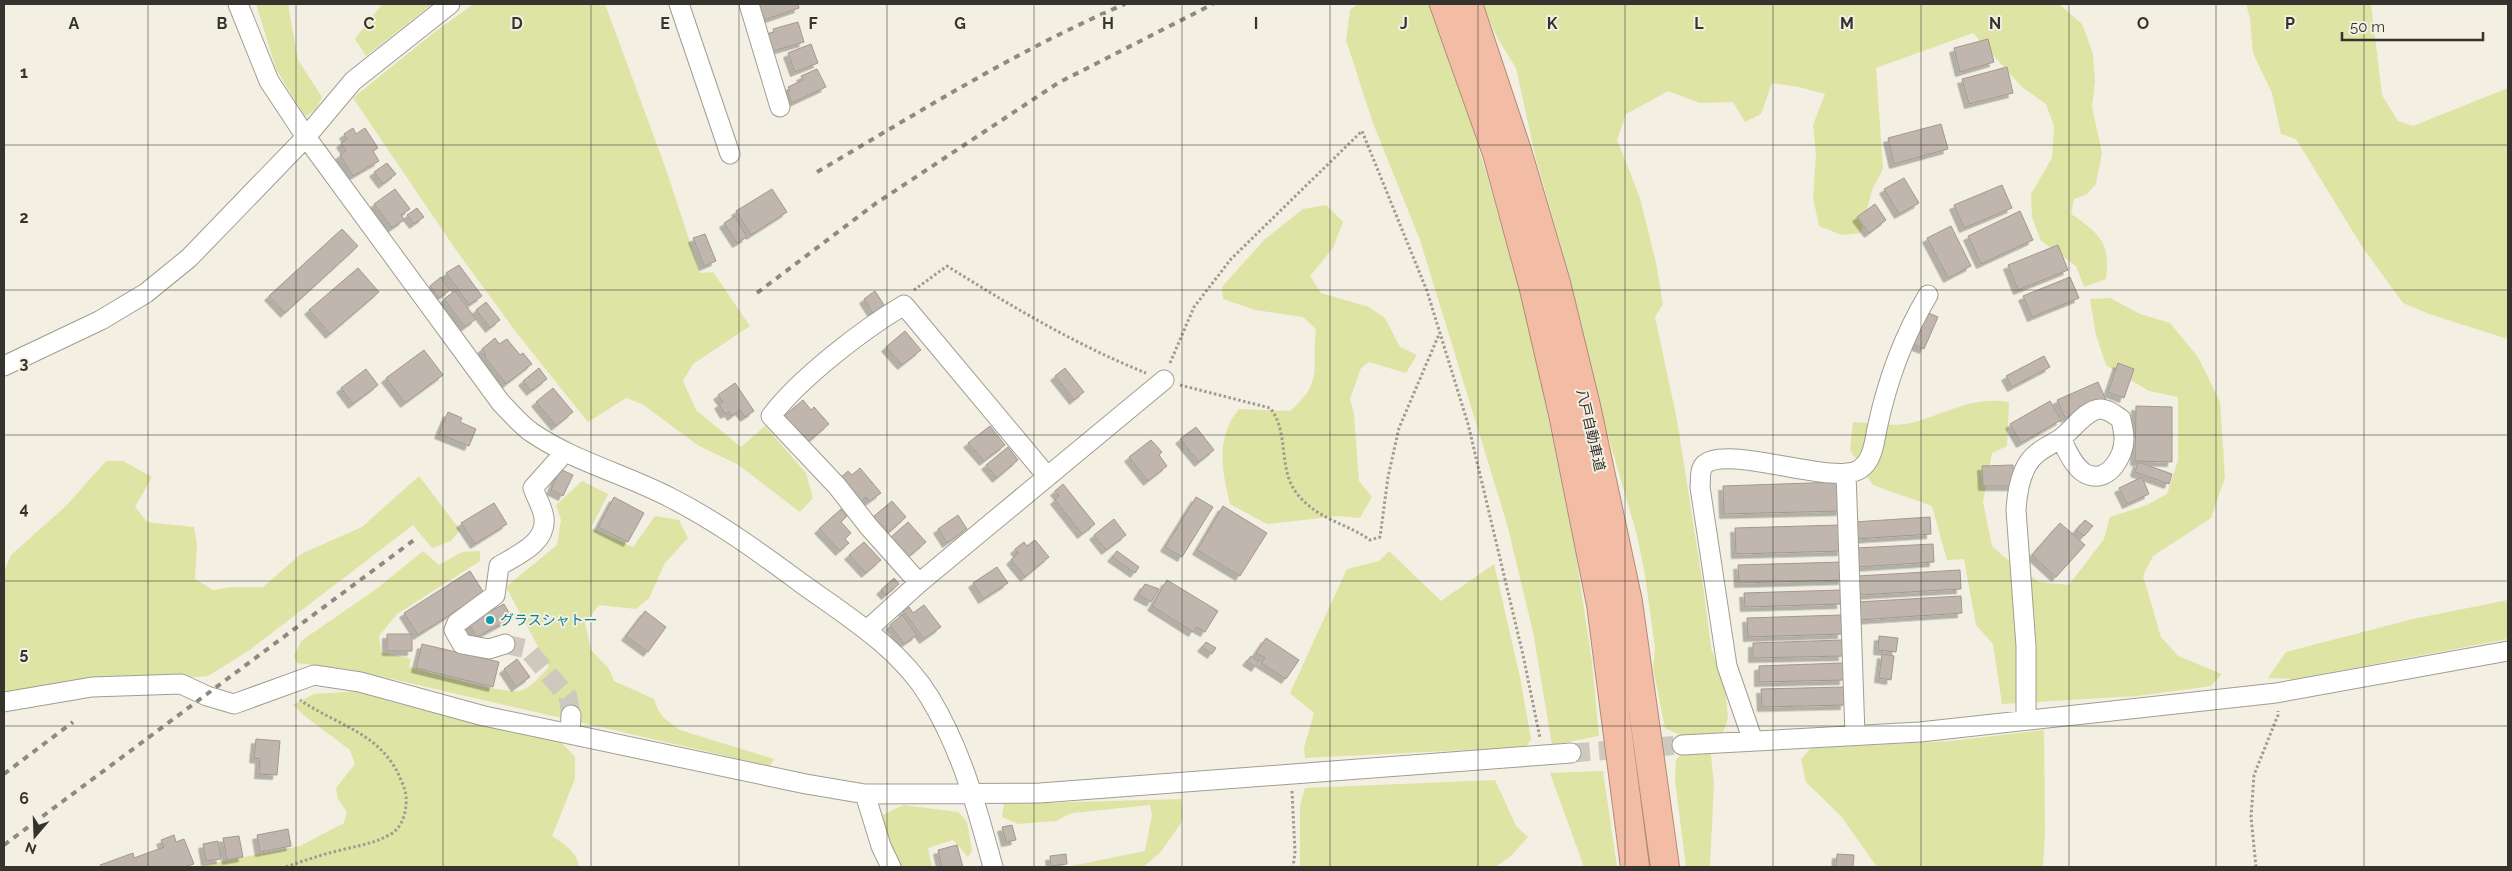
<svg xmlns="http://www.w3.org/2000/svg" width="2512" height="871" viewBox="0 0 2512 871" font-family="Raleway,'Noto Sans JP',sans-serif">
<defs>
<filter id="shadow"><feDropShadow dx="-4.5" dy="4.5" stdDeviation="0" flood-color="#0004"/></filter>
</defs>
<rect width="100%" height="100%" fill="#f3efe2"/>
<path fill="#dee4a4" d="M256 4H288L298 60 322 97 316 109 305 117 276 69Z
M382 4H432L366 56 355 39Z
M474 4H605L667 172 700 273 713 272 750 326 693 364 683 381 696 410 741 447 765 426 806 473 813 498 800 512 737 464 699 446 642 404 626 398 588 422 516 332 456 250 353 98 436 31Z
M1358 4H1434L1486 172 1529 324 1575 549 1592 662 1599 736 1552 745 1533 632 1507 524 1420 240 1373 123 1346 40 1350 10Z
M1482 4H2059L2082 24 2093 54 2095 81 2092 107 2102 153 2096 184 2087 194 2074 199 2071 214C2099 233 2111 243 2106 279L2084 287 2076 266 2041 241 2032 217 2031 194 2052 158 2054 126 2046 104 2022 87 1973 33 1876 68 1883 169 1872 190 1861 233 1842 235 1819 226 1813 197 1816 155 1813 125 1825 94 1799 87 1772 83 1761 114 1745 122 1733 102 1700 103 1668 91 1626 114 1617 140 1640 198 1656 263 1663 304 1655 317 1677 420 1704 592 1711 648 1725 686 1728 719 1723 732 1709 737 1714 784 1710 867H1686L1675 780 1676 760 1682 753 1680 735 1665 728 1653 668 1655 648 1645 575 1637 535 1605 425 1570 278 1536 159 1516 68 1498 39Z
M2246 4H2371L2382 95 2398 121 2413 126 2508 88V339L2429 314 2403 303 2363 248 2296 139 2281 134 2272 93 2253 53 2250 18Z
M1326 205 1343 222 1333 248 1310 276 1321 293 1369 307 1385 318 1400 347 1417 355 1406 373 1369 362 1361 368 1350 399 1354 414 1359 481 1372 497 1360 518 1338 516 1267 524 1230 504C1222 470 1215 438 1239 409L1290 411C1325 381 1311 368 1316 329L1303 317 1255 310 1223 299 1222 287 1264 240 1303 209Z
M2110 298 2140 314 2170 323 2198 357 2220 402 2225 477 2211 518 2153 556 2143 576 2161 637 2178 656 2222 674 2211 686 2137 696 2002 704 1993 644 1976 625 1964 559 1947 560 1932 506 1873 485 1850 450 1853 422C1871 423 1894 427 1911 423 1947 414 1970 396 2009 402L2007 446 1992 453 1983 502 1992 546 2004 557 2039 582 2069 585 2104 539 2110 517 2147 505 2167 494 2178 460V397L2149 391 2106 365 2096 335 2090 299Z
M106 461H123L152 477 135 507 147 522 194 527 197 545 195 579 213 590 232 587H263L301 554 362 527 419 476 460 530 451 541 432 548 413 525 248 651 208 676 4 695V572L11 555 66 506Z
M582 481 608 494 591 528 633 547 655 516 679 520 688 538 665 563 649 598 636 609 599 605 585 623 591 650 609 669 614 681 654 699C658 715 667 721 680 730L774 759 770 766 353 670 297 663 294 656 301 641 375 590 423 551 439 565 462 552 480 551V561L397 614 379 636 381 652 411 659 409 667C433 673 498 693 519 691 530 689 541 675 549 667L506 587 557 545 561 520 556 505Z
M1389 551 1441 601 1494 564 1520 677 1531 739 1526 747 1305 758 1304 748 1314 713 1290 693 1347 569 1379 561Z
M2508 600V639L2295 679 2268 678 2286 652 2413 619Z
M362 691 388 701 468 722 559 740 575 757V779L552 836C563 843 578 853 579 867H194L300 846 344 823 347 812 338 799 336 788 355 764 350 750 306 717 293 705 314 694Z
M2044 730 2045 832 2043 867H1877L1841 816 1806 782 1801 759 1811 748 1951 741Z
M1603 771 1617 867H1584L1550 773Z
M1495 780 1516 826 1528 837 1511 856 1495 867H1300V806L1305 788Z
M1181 799 1183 812 1181 823 1160 853 1143 867H1066L1145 851 1152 815 1150 805 1072 813 1056 821 1018 824 1002 817 1004 804Z
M903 805 958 812 967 822 972 851 968 857 953 840 928 848 932 867H899L881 816Z"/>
<path fill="#c0b6ad" stroke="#a2988f" filter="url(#shadow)" d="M755 4H798L799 8 761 21Z
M798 22 804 42 773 51 767 34 774 32 773 29Z
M1988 39 1994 62 1960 72 1954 48Z
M811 44 818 63 795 72 788 53Z
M2007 67 2013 93 1969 104 1962 79Z
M817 69 826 87 792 103 787 91 790 90 788 87 803 80 801 76Z
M1941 124 1948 149 1894 164 1888 138Z
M353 128 356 134 365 128 378 148 373 151 379 161 353 176 340 155 346 151 341 143 347 139 344 134Z
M387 163 396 174 383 184 374 172Z
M1904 178 1919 203 1899 214 1884 189Z
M2002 185 2012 208 1964 228 1954 205Z
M395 189 410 209 401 215 404 220 392 228 374 204Z
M772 189 787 212 751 235 736 211Z
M1875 204 1886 220 1869 233 1857 217Z
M417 208 424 217 414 224 407 215Z
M2020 211 2033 240 1981 264 1968 236Z
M735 216 747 237 737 243 724 223Z
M1951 226 1971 266 1948 278 1927 238Z
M342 229 358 246 285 313 269 296Z
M705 234 716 261 704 266 693 238Z
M2058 245 2068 270 2018 290 2008 265Z
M459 265 482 296 469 305 446 273Z
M358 268 379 292 330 334 309 310Z
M441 277 450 290 439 298 430 286Z
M2070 277 2079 298 2032 317 2023 296Z
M455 291 476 319 465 327 444 299Z
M875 291 884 305 873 313 864 299Z
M486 302 500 320 490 328 476 310Z
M1926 312 1938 317 1924 349 1912 344Z
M905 331 921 350 902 365 886 347Z
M495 338 499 344 507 339 520 355 523 353 532 364 506 384 484 356 486 355 482 349Z
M424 350 443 375 405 403 386 378Z
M2044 356 2050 367 2012 387 2006 376Z
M2118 363 2134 369 2124 398 2108 392Z
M539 368 547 379 531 391 523 381Z
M1065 368 1084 392 1074 400 1055 376Z
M366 369 378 385 353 404 341 388Z
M2098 382 2106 400 2065 418 2057 400Z
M735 383 754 411 745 417 740 410 732 416 729 412 725 414 719 404 723 402 718 395Z
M553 388 573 412 556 426 536 402Z
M803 400 811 410 814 407 829 424 807 443 784 416Z
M2050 401 2061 420 2021 443 2010 424Z
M2136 406 2172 407V462L2135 461Z
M448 412 462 418 460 422 476 429 469 446 439 434Z
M990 426 1005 445 984 461 968 443Z
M1196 427 1214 450 1199 462 1180 439Z
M1151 440 1162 452 1159 455 1167 466 1148 481 1129 457Z
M1008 447 1018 460 997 478 986 465Z
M2138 462 2172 474 2169 484 2135 472Z
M2013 465 2014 486H1983L1982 466Z
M860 468 881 493 870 501 866 497 859 503 839 479 848 471 852 475Z
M560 469 573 475 563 496 551 490Z
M2142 477 2149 494 2127 504 2119 488Z
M1840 482 1841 511 1724 514 1723 486Z
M1063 484 1095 524 1082 534 1055 500 1059 496 1055 491Z
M614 497 644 513 628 542 598 527Z
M1196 497 1213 507 1182 557 1165 547Z
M892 501 906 517 887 534 873 517Z
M494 503 507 524 475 544 461 523Z
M1223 506 1267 533 1240 576 1197 550Z
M841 509 847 516 841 522 851 533 845 539 849 543 840 551 819 529Z
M958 515 967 529 947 543 938 529Z
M1930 517 1931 534 1855 539 1854 522Z
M1114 519 1126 535 1106 550 1094 535Z
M2085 520 2093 526 2084 536 2076 530Z
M908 522 926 542 907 558 890 538Z
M2060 523 2085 545 2056 577 2032 555Z
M1841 525 1842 551 1736 554 1735 528Z
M1035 540 1049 557 1025 577 1011 560 1018 553 1015 549 1024 542 1027 546Z
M864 542 881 560 866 573 849 555Z
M1933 544 1934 562 1858 567 1856 548Z
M1117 551 1139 567 1135 573 1112 557Z
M1842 562 1843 580 1739 583 1738 565Z
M997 567 1008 583 983 599 973 583Z
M1960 570 1961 589 1858 595 1857 576Z
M470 571 484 593 418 635 404 613Z
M894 578 899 584 886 595 881 590Z
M1167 580 1218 611 1205 632 1196 627 1193 632 1152 606Z
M1145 584 1159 589 1151 602 1138 595Z
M1841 590V604L1745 607 1744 593Z
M1961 596 1962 613 1858 620 1857 602Z
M504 604 512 618 477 637 468 623Z
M924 605 941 627 924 639 903 611 909 607 913 613Z
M645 611 666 627 648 652 626 636Z
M902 615 917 635 904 644 890 625Z
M1841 615 1842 634 1748 637 1747 618Z
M387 634H412V651H387Z
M1879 636 1898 638 1896 652 1878 650Z
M1266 638 1299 660 1286 679 1261 663 1265 658 1256 653Z
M1842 640 1843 656 1753 658V643Z
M1206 642 1216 648 1212 654 1202 647Z
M422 644 499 662 493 687 416 668Z
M1882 654 1894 656 1891 680 1879 678Z
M1251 656 1259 662 1256 667 1247 661Z
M517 659 530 677 516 687 504 669Z
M1843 663 1844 680 1759 682V666Z
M1845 687V705L1762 707 1761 689Z
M256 739 280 741 277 775 259 774 260 759 254 758Z
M1012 825 1016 840 1006 842 1002 827Z
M288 829 291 846 260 852 257 835Z
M174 835 176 842 184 839 194 864 184 867H101L100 865 133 853 134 858 164 847 161 840Z
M239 836 243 857 227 860 223 838Z
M218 841 221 859 206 861 203 844Z
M957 845 963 867H942L938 850Z
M1066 854 1067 864 1051 866 1050 856Z
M1837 854 1854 855 1853 867H1836Z"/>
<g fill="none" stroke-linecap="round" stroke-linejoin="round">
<path stroke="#cdc9be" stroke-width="19" stroke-dasharray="19 9" stroke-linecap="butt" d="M505 644 527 649 568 697 571 715
M1571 753 1682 745"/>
<defs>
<path id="minor" d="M238 4 269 81 306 137 501 403C511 413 520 424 531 432 575 462 625 474 671 498 718 522 759 552 801 583 847 616 900 648 930 698 962 751 977 808 993 867
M679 4 730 154
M749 4 780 107
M4 366 101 320 146 293 189 258 306 137 353 81 450 4
M1846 473 1855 735
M919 583 869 527 837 486 771 416C800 378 862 330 904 305L1047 476
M867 630 919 583 1164 380
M505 644 489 649 462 644 454 630 457 623 495 595 499 566C517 555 547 543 544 518 543 508 536 497 533 488L565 452
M4 702 92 687 181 684 207 696 234 704 314 675 360 682 484 716 806 784 865 794 1040 793 1571 753
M2026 719V646L2016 510C2017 494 2019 479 2027 465 2034 452 2049 446 2060 439 2072 431 2085 410 2100 409 2108 409 2115 415 2121 419 2122 425 2124 432 2124 439 2124 456 2109 482 2089 475 2075 471 2067 450 2061 439
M570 734 571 715
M1753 741 1727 666 1700 487C1701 481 1699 471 1704 465 1726 443 1835 487 1860 469 1873 460 1874 443 1877 429 1887 381 1903 337 1928 295
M1682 745 1920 732 2276 693 2508 651
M865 794 881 846 891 867"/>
<path id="highway" d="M1444 4 1497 153 1534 289 1563 414 1601 604 1635 867
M1468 4 1517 151 1556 283 1586 406 1628 602 1665 867"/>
</defs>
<use href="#minor" stroke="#a19e91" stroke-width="21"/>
<use href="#highway" stroke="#b08c7b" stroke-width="30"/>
<path stroke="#9e9b91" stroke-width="3" stroke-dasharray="2.5 2.5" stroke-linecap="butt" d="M914 290 947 266C1011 306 1076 345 1146 373
M1170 363 1194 307 1231 259 1362 131 1427 291 1468 424 1523 655 1540 738
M1180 385 1270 408C1290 432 1277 470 1298 495 1319 520 1346 523 1370 540L1380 537 1388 477 1399 428 1440 332
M1292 791 1295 852 1293 867
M286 867C303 861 320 855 337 851 356 846 374 844 391 834 401 828 405 816 406 805 407 795 405 789 401 780 382 733 338 726 300 700
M2256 867 2251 817 2254 775 2278 715V711"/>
<use href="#minor" stroke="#fff" stroke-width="19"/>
<use href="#highway" stroke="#f3bca5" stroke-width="28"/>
<path stroke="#8d8a81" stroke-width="4" stroke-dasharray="6 6" stroke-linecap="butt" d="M817 172C918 113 1017 50 1125 4
M757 293 875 204 1058 83 1213 4
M4 774 73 722
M4 845 414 540"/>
</g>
<path fill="none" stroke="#34332e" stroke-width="1" stroke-opacity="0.55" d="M148 4V867M296 4V867M443 4V867M591 4V867M739 4V867M887 4V867M1034 4V867M1182 4V867M1330 4V867M1478 4V867M1625 4V867M1773 4V867M1921 4V867M2069 4V867M2216 4V867M2364 4V867M4 145H2508M4 290H2508M4 435H2508M4 581H2508M4 726H2508"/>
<circle fill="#0f9aa8" stroke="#f3efe2" stroke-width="2" cx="490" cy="620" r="5"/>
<g text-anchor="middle" stroke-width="4" stroke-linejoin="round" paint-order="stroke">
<g font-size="14" fill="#34332e" stroke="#f3efe2">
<text transform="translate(1591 430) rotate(77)" y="5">八戸自動車道</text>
</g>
<g font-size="14" fill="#0d838f" stroke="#f3efe2" text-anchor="start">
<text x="500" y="625">グラスシャトー</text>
</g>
</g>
<g font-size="16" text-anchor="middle" font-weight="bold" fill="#34332e" stroke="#f3efe2" stroke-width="4" stroke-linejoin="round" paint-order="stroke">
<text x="74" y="29">A</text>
<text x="222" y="29">B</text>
<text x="369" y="29">C</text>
<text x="517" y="29">D</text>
<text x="665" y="29">E</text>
<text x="813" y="29">F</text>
<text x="960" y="29">G</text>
<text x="1108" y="29">H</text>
<text x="1256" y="29">I</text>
<text x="1404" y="29">J</text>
<text x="1552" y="29">K</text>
<text x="1699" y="29">L</text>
<text x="1847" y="29">M</text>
<text x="1995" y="29">N</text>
<text x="2143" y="29">O</text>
<text x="2290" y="29">P</text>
<text x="24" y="78">1</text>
<text x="24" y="223">2</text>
<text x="24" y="369">3</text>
<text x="24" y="514">4</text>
<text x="24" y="659">5</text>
<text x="24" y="804">6</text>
</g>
<rect width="2512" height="871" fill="none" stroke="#34332e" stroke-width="10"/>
<g transform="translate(35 836) rotate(199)" stroke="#f3efe2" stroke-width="4" paint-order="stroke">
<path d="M0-4L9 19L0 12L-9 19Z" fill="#34332e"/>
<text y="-8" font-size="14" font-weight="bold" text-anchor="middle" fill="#34332e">N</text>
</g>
<path d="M2342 32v8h141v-8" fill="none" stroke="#34332e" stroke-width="2.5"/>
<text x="2350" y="32" font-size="15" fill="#34332e" stroke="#f3efe2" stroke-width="4" paint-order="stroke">50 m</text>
</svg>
